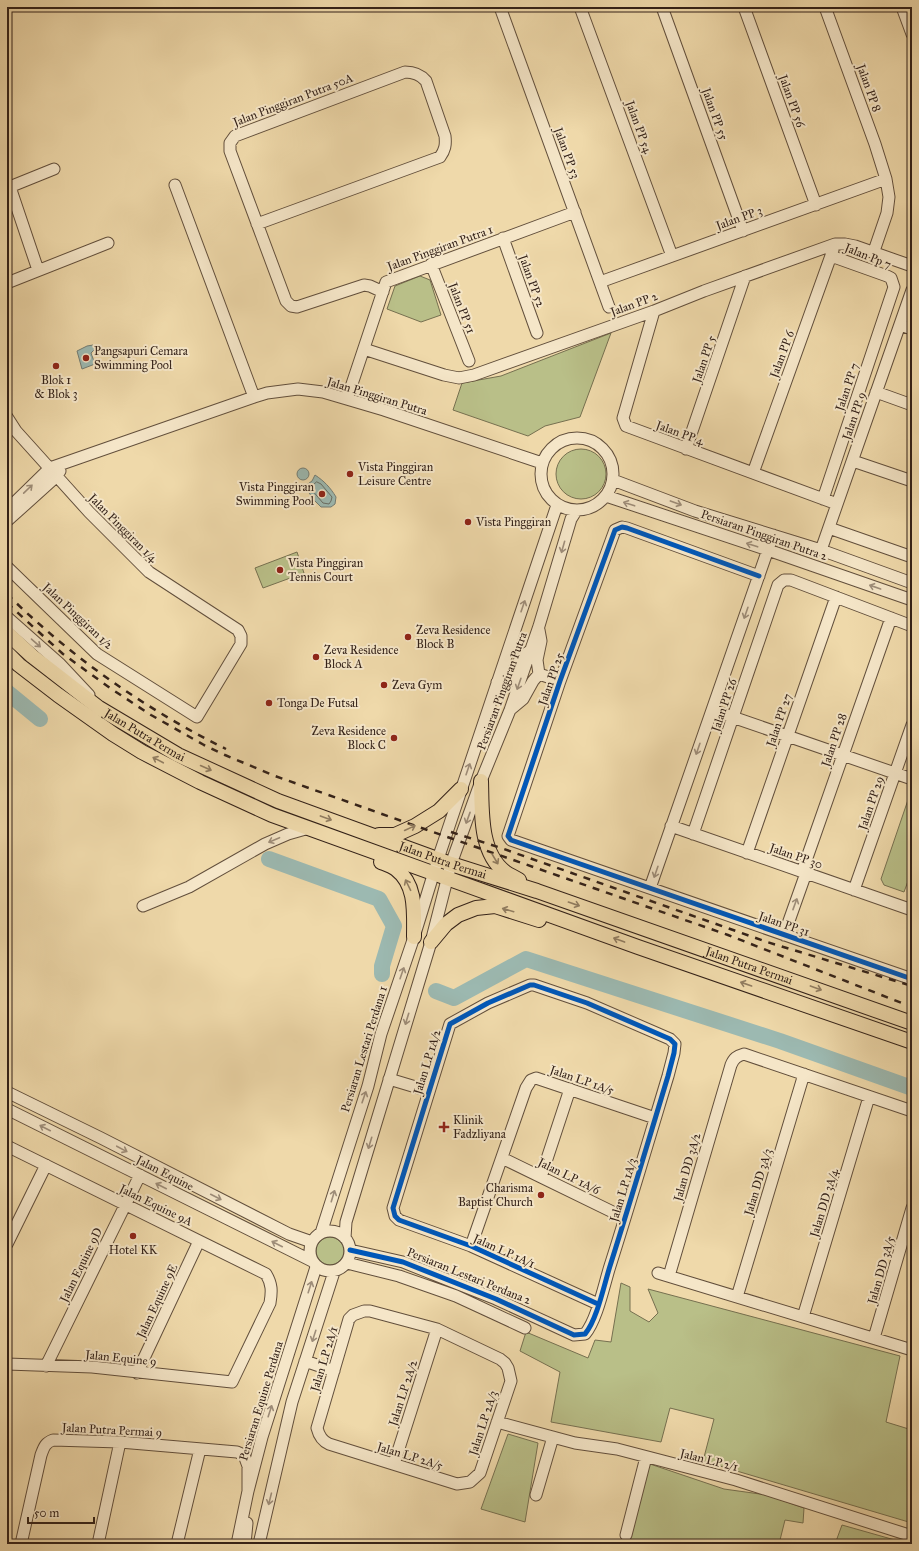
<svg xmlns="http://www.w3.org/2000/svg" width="919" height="1551" viewBox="0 0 919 1551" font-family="'IM FELL Great Primer',serif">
<rect width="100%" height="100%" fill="#efd9aa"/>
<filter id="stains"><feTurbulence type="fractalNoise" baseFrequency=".005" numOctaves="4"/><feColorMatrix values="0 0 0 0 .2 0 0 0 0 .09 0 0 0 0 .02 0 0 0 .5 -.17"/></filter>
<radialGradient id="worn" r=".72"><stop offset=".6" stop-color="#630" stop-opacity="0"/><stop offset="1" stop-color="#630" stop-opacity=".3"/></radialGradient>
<path fill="#b9bf88" stroke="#767050" d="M420 276 430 280 441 315 421 322 387 309 395 286Z
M611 333 580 417 545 426 528 436 453 410 462 383 501 376Z
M556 474a25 25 0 1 1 50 0a25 25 0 1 1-50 0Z
M297 552 304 573 263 588 255 568Z
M912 793V873H911L904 892 884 885 881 879 910 794Z
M316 1251a14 14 0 1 1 28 0a14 14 0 1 1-28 0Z
M621 1283 630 1287V1311L649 1322 658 1313 648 1289 900 1356 886 1422 912 1430V1523L703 1461 714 1419 670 1408 661 1442 551 1422 560 1372 520 1351 526 1332 588 1358 595 1340 611 1342Z
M508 1434 538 1443 525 1522 481 1509Z
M650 1464 724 1489 767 1495 804 1508 803 1523 785 1520 779 1544H624Z
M842 1525 909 1544H835Z"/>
<path fill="#9cb9b1" stroke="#727c74" d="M93 345 95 349 91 353 95 364 82 369 77 351 87 346Z
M297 474a6 6 0 1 1 12 0a6 6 0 1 1-12 0Z
M315 475C324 481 330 487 336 497L335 504 331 507H321L313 499 305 486 312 481Z"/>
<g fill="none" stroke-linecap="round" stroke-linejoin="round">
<path stroke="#686d64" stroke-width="1" d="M317 482 321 484 332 497 331 501 329 504 323 503 311 489V487Z"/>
<path stroke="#9cb9b1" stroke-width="16" d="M7 692 40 719
M269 859 379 899 394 926 382 966V974
M436 991 454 998 526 959 780 1041 912 1088"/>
<defs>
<path id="minor" d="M500 7 609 307
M580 7 672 256
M662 7 743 231
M744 7 816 205
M825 7 875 144 886 179 889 197 887 213 874 251
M902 7 912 34
M175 185 254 397
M10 187 38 270
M7 188 54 169
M257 224 440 157C445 150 446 145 445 136L426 81C421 75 414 72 405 72L235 136 230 143V151L286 301 291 306 297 307 364 285 370 286 383 292
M503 238 537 333
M431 264 469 361
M600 282 886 179
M7 283 108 243
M654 311 623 418 626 426 837 504
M900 325 912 329
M364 349 444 375 459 378 474 375 654 311 704 291 835 244H845L855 246 912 266
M876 392 912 405
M347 399 386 282 575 212
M7 417 16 431 89 512 149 572 238 630 241 636V644L197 717 97 654 7 567
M541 474a36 36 0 1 1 72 0a36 36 0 1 1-72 0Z
M686 449 745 276
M853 461 912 481
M753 473 833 250
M613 480 695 511 821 550 912 583
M606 496 768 550 912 600
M823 499 894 287 891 278 887 276 831 256
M7 510 50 468 254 397 267 393 298 389 323 392 384 410 542 463
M7 521 57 476 60 471
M829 528 912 557
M821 550 912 290
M759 576 627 528 622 527 615 530 560 681 508 836 511 840 912 979
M7 617 59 663 89 695
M539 630 541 641 537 660 539 674
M539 674 560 681
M497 682 507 683 510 679 517 664 528 652
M511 709 523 699 533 681 539 674
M712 710 912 779
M671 826 912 910
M693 834 778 585 784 580H791L912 626
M747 853 836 597
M802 872 891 618
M650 888 773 535
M854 890 912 725
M143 906 189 887 265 844 288 834 309 828
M784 935 806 873
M389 1079 429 1091
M7 1092 101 1138 289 1234 312 1242
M7 1109 312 1261
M7 1146 266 1274C272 1284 272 1291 270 1303L232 1382 92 1367 7 1364
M502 1158 625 1218
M541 1177 570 1089
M310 1251a20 20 0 1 1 40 0a20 20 0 1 1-40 0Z
M321 1233 368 1086 381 1034 414 937 438 859 557 505
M345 1238 346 1222 431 942 451 864 481 781 510 710 539 626 571 519 576 511
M7 1244 46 1165
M471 1246 526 1088 531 1080 536 1078 655 1118
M350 1250 403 1262 496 1299 574 1335 585 1334C597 1320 604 1285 610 1266 630 1203 649 1139 668 1076L674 1053 675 1044 670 1039 587 1003 534 985H530L488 1003 450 1024 393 1208 395 1216 399 1220 471 1246 598 1304
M347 1263 399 1276 456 1296 525 1328
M658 1273 912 1350
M669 1276 731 1065C734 1058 737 1056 744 1054L912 1111
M737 1297 804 1074
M364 1311H370L437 1329 500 1359 505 1363 508 1368 511 1381 480 1473 470 1482 457 1484 329 1444C322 1441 319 1436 317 1428L349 1319 353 1315Z
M803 1317 869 1097
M874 1338 912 1208
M305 1361 334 1371
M46 1366 140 1175
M137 1373 199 1241
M497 1422 575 1443 617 1449 736 1480 912 1536
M394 1464 437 1329
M536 1495 553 1437
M626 1535 646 1457
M21 1544 41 1455C44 1447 45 1443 53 1440L120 1442 237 1452 244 1455 248 1466V1491
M98 1544 120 1442
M177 1544 200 1449
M237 1544 248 1491 262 1437 316 1267
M245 1544 247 1523
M259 1544 292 1402 334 1272"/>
<g id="major">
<path id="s1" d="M7 633 32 656 99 708 178 755 278 801 451 864 537 891 912 1023"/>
<path d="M7 653 19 665 58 695 113 734 142 752 200 782 272 815 638 947 912 1042"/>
<path d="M481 781C482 810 479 852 505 872 509 875 514 877 519 880"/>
<path d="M379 835H395L415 826 439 811 461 789"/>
<path d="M381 862C386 864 392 866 396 869 417 885 414 913 414 937"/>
<path d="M431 942 446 924 458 915 476 908 495 906 539 920"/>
</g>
</defs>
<use href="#minor" stroke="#624f3c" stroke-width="13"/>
<use href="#major" stroke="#332118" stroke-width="16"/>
<use href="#minor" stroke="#f5e6c8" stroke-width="11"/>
<use href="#major" stroke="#efd9aa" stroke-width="14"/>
<path stroke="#332118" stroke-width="2.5" stroke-dasharray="7 7" stroke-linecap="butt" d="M7 594C71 657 145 709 226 749
M7 603 63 654 110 688 151 715 204 745 225 755 275 776 413 825 728 935 912 1007
M451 832 501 848 767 942 912 986"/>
<defs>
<path id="cycleway" d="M759 576 627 528 622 527 615 530 560 681 508 836 511 840 912 979
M350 1250 403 1262 496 1299 574 1335 585 1334C597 1320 604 1285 610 1266 630 1203 649 1139 668 1076L674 1053 675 1044 670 1039 587 1003 534 985H530L488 1003 450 1024 393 1208 395 1216 399 1220 471 1246 598 1304"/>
</defs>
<use href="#cycleway" stroke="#f5e6c8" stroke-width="8"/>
<use href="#cycleway" stroke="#0057b8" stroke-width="5"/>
</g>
<defs><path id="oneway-shaft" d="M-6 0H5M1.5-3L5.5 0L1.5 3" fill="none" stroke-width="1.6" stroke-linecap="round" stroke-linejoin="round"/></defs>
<g stroke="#9e8d79">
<use href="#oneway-shaft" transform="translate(28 489) rotate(-44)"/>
<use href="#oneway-shaft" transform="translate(676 503) rotate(20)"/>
<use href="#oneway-shaft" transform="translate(629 504) rotate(-162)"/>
<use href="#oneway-shaft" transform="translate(752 545) rotate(-162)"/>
<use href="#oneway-shaft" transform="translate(563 547) rotate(106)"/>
<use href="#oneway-shaft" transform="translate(875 587) rotate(-161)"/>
<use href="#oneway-shaft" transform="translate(523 606) rotate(-71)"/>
<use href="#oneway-shaft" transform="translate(746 613) rotate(109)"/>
<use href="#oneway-shaft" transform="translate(36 643) rotate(41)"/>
<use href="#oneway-shaft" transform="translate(519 684) rotate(109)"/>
<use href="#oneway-shaft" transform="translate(698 749) rotate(109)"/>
<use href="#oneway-shaft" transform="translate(468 769) rotate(-71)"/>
<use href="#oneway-shaft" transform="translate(468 818) rotate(110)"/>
<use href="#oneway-shaft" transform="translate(274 840) rotate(157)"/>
<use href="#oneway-shaft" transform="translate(656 872) rotate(109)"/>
<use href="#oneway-shaft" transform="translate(795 904) rotate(-70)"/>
<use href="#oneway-shaft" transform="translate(402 973) rotate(-71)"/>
<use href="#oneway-shaft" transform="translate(407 1019) rotate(107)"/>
<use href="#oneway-shaft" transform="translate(364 1097) rotate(-71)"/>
<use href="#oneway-shaft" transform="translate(45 1128) rotate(-153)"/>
<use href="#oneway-shaft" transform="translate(370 1143) rotate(107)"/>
<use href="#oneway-shaft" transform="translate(122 1149) rotate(28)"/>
<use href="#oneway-shaft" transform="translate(161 1186) rotate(-153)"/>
<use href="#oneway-shaft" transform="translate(333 1196) rotate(-73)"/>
<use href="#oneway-shaft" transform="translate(216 1197) rotate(27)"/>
<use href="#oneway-shaft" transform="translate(277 1244) rotate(-153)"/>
<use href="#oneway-shaft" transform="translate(310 1287) rotate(-72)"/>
<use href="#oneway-shaft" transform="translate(314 1336) rotate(108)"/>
<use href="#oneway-shaft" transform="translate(270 1411) rotate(-72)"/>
<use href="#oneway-shaft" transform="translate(270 1499) rotate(104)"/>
</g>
<g stroke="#917d61">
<use href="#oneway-shaft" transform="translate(158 760) rotate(-152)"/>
<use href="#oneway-shaft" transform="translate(206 768) rotate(24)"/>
<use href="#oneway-shaft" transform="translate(326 818) rotate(20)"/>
<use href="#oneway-shaft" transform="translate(410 828) rotate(-25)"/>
<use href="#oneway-shaft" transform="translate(495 859) rotate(59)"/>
<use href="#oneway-shaft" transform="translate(408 885) rotate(-116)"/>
<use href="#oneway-shaft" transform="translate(574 904) rotate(19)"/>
<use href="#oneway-shaft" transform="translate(508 910) rotate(-164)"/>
<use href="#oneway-shaft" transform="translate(619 940) rotate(-160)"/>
<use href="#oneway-shaft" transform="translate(746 984) rotate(-161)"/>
<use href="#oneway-shaft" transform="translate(816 988) rotate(20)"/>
</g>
<g fill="#8f2418" stroke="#f5e6c8" stroke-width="1.5">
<circle cx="86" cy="358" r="4"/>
<circle cx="56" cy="366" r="4"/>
<circle cx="350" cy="474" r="4"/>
<circle cx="322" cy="494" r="4"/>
<circle cx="468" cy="522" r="4"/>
<circle cx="280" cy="570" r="4"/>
<circle cx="408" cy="637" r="4"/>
<circle cx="316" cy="657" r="4"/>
<circle cx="384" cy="685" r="4"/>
<circle cx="269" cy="703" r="4"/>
<circle cx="394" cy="738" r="4"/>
<path d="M442 1121h4v4h4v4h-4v4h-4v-4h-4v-4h4z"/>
<circle cx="541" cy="1195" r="4"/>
<circle cx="133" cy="1236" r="4"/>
</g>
<g text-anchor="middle" stroke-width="4" stroke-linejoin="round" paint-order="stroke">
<g font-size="12" fill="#332118" stroke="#f5e6c8">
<text transform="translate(869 88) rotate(70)" y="4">Jalan PP 8</text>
<text transform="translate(293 100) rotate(-21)" y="4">Jalan Pinggiran Putra 50A</text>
<text transform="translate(792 101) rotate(70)" y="4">Jalan PP 56</text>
<text transform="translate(715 114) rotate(70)" y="4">Jalan PP 55</text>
<text transform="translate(639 127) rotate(70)" y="4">Jalan PP 54</text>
<text transform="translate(567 153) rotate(70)" y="4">Jalan PP 53</text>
<text transform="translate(739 218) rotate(-20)" y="4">Jalan PP 3</text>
<text transform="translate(440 248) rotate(-20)" y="4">Jalan Pinggiran Putra 1</text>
<text transform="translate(868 256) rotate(22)" y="4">Jalan Pp 7</text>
<text transform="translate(532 281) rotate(70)" y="4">Jalan PP 52</text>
<text transform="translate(634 304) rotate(-20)" y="4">Jalan PP 2</text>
<text transform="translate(462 308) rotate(69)" y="4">Jalan PP 51</text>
<text transform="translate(782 354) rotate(-70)" y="4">Jalan PP 6</text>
<text transform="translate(704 359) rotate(-71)" y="4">Jalan PP 5</text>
<text transform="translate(847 387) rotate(-71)" y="4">Jalan PP 7</text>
<text transform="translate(377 396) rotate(17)" y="4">Jalan Pinggiran Putra</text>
<text transform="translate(854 416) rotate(-71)" y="4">Jalan PP 9</text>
<text transform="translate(680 433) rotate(20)" y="4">Jalan PP 4</text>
<text transform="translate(123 528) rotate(45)" y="4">Jalan Pinggiran 1/4</text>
<text transform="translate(764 535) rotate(19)" y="4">Persiaran Pinggiran Putra 2</text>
<text transform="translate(78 616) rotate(43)" y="4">Jalan Pinggiran 1/2</text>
<text transform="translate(551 679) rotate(-71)" y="4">Jalan PP 25</text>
<text transform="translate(502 691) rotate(-70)" y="4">Persiaran Pinggiran Putra</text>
<text transform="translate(724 705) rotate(-71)" y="4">Jalan PP 26</text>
<text transform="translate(779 720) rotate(-71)" y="4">Jalan PP 27</text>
<text dy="4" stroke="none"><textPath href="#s1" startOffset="172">Jalan Putra Permai</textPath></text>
<text transform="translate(834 740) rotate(-71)" y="4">Jalan PP 28</text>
<text transform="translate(871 803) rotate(-71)" y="4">Jalan PP 29</text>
<text transform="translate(796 856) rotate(19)" y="4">Jalan PP 30</text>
<text dy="4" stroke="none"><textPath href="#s1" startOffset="496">Jalan Putra Permai</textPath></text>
<text transform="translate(784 924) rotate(19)" y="4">Jalan PP 31</text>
<text dy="4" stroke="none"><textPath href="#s1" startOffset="820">Jalan Putra Permai</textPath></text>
<text transform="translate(364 1049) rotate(-73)" y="4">Persiaran Lestari Perdana 1</text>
<text transform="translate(427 1062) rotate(-73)" y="4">Jalan LP 1A/2</text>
<text transform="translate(582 1080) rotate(19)" y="4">Jalan LP 1A/5</text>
<text transform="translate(687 1167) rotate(-74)" y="4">Jalan DD 3A/2</text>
<text transform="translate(165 1173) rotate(27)" y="4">Jalan Equine</text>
<text transform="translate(569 1176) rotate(26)" y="4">Jalan LP 1A/6</text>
<text transform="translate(758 1182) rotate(-73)" y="4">Jalan DD 3A/3</text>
<text transform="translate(623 1190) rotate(-73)" y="4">Jalan LP 1A/3</text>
<text transform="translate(824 1203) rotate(-73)" y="4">Jalan DD 3A/4</text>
<text transform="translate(156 1205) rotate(26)" y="4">Jalan Equine 9A</text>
<text transform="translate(504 1251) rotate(24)" y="4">Jalan LP 1A/1</text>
<text transform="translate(81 1265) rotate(-64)" y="4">Jalan Equine 9D</text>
<text transform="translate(881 1270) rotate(-74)" y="4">Jalan DD 3A/5</text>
<text transform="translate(469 1276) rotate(22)" y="4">Persiaran Lestari Perdana 2</text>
<text transform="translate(157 1301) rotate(-65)" y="4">Jalan Equine 9E</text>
<text transform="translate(121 1358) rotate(6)" y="4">Jalan Equine 9</text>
<text transform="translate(324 1359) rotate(-73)" y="4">Jalan LP 2A/1</text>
<text transform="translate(403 1393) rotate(-72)" y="4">Jalan LP 2A/2</text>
<text transform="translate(261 1401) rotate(-73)" y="4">Persiaran Equine Perdana</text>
<text transform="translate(483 1423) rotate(-72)" y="4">Jalan LP 2A/3</text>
<text transform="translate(112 1430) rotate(3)" y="4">Jalan Putra Permai 9</text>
<text transform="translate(410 1456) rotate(17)" y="4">Jalan LP 2A/5</text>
<text transform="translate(709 1460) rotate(14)" y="4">Jalan LP 2/1</text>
</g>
<g font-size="12" fill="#332118" stroke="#f5e6c8" text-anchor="start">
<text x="94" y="355">Pangsapuri Cemara<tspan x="94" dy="14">Swimming Pool</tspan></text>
<text x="56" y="384" text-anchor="middle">Blok 1<tspan x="56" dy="14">&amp; Blok 3</tspan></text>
<text x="358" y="471">Vista Pinggiran<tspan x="358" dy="14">Leisure Centre</tspan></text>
<text x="314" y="491" text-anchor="end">Vista Pinggiran<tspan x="314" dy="14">Swimming Pool</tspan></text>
<text x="476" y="526">Vista Pinggiran</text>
<text x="288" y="567">Vista Pinggiran<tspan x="288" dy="14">Tennis Court</tspan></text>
<text x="416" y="634">Zeva Residence<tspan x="416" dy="14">Block B</tspan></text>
<text x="324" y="654">Zeva Residence<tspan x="324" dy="14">Block A</tspan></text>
<text x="392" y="689">Zeva Gym</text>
<text x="277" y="707">Tonga De Futsal</text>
<text x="386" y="735" text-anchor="end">Zeva Residence<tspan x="386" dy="14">Block C</tspan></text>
<text x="453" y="1124">Klinik<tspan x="453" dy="14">Fadzliyana</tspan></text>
<text x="533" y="1192" text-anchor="end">Charisma<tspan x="533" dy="14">Baptist Church</tspan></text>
<text x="133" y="1254" text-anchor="middle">Hotel KK</text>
</g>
</g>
<rect width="919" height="1551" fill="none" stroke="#efd9aa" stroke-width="24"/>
<rect x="8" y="8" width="903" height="1535" fill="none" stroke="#332118" stroke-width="2"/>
<rect x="12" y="12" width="895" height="1527" fill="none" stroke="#332118"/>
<path d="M28 1517v6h66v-6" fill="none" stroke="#332118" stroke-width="2"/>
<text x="34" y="1517" font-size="12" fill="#332118" stroke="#f5e6c8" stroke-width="3" paint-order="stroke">50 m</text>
<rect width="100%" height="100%" filter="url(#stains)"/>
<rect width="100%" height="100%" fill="url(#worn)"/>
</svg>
